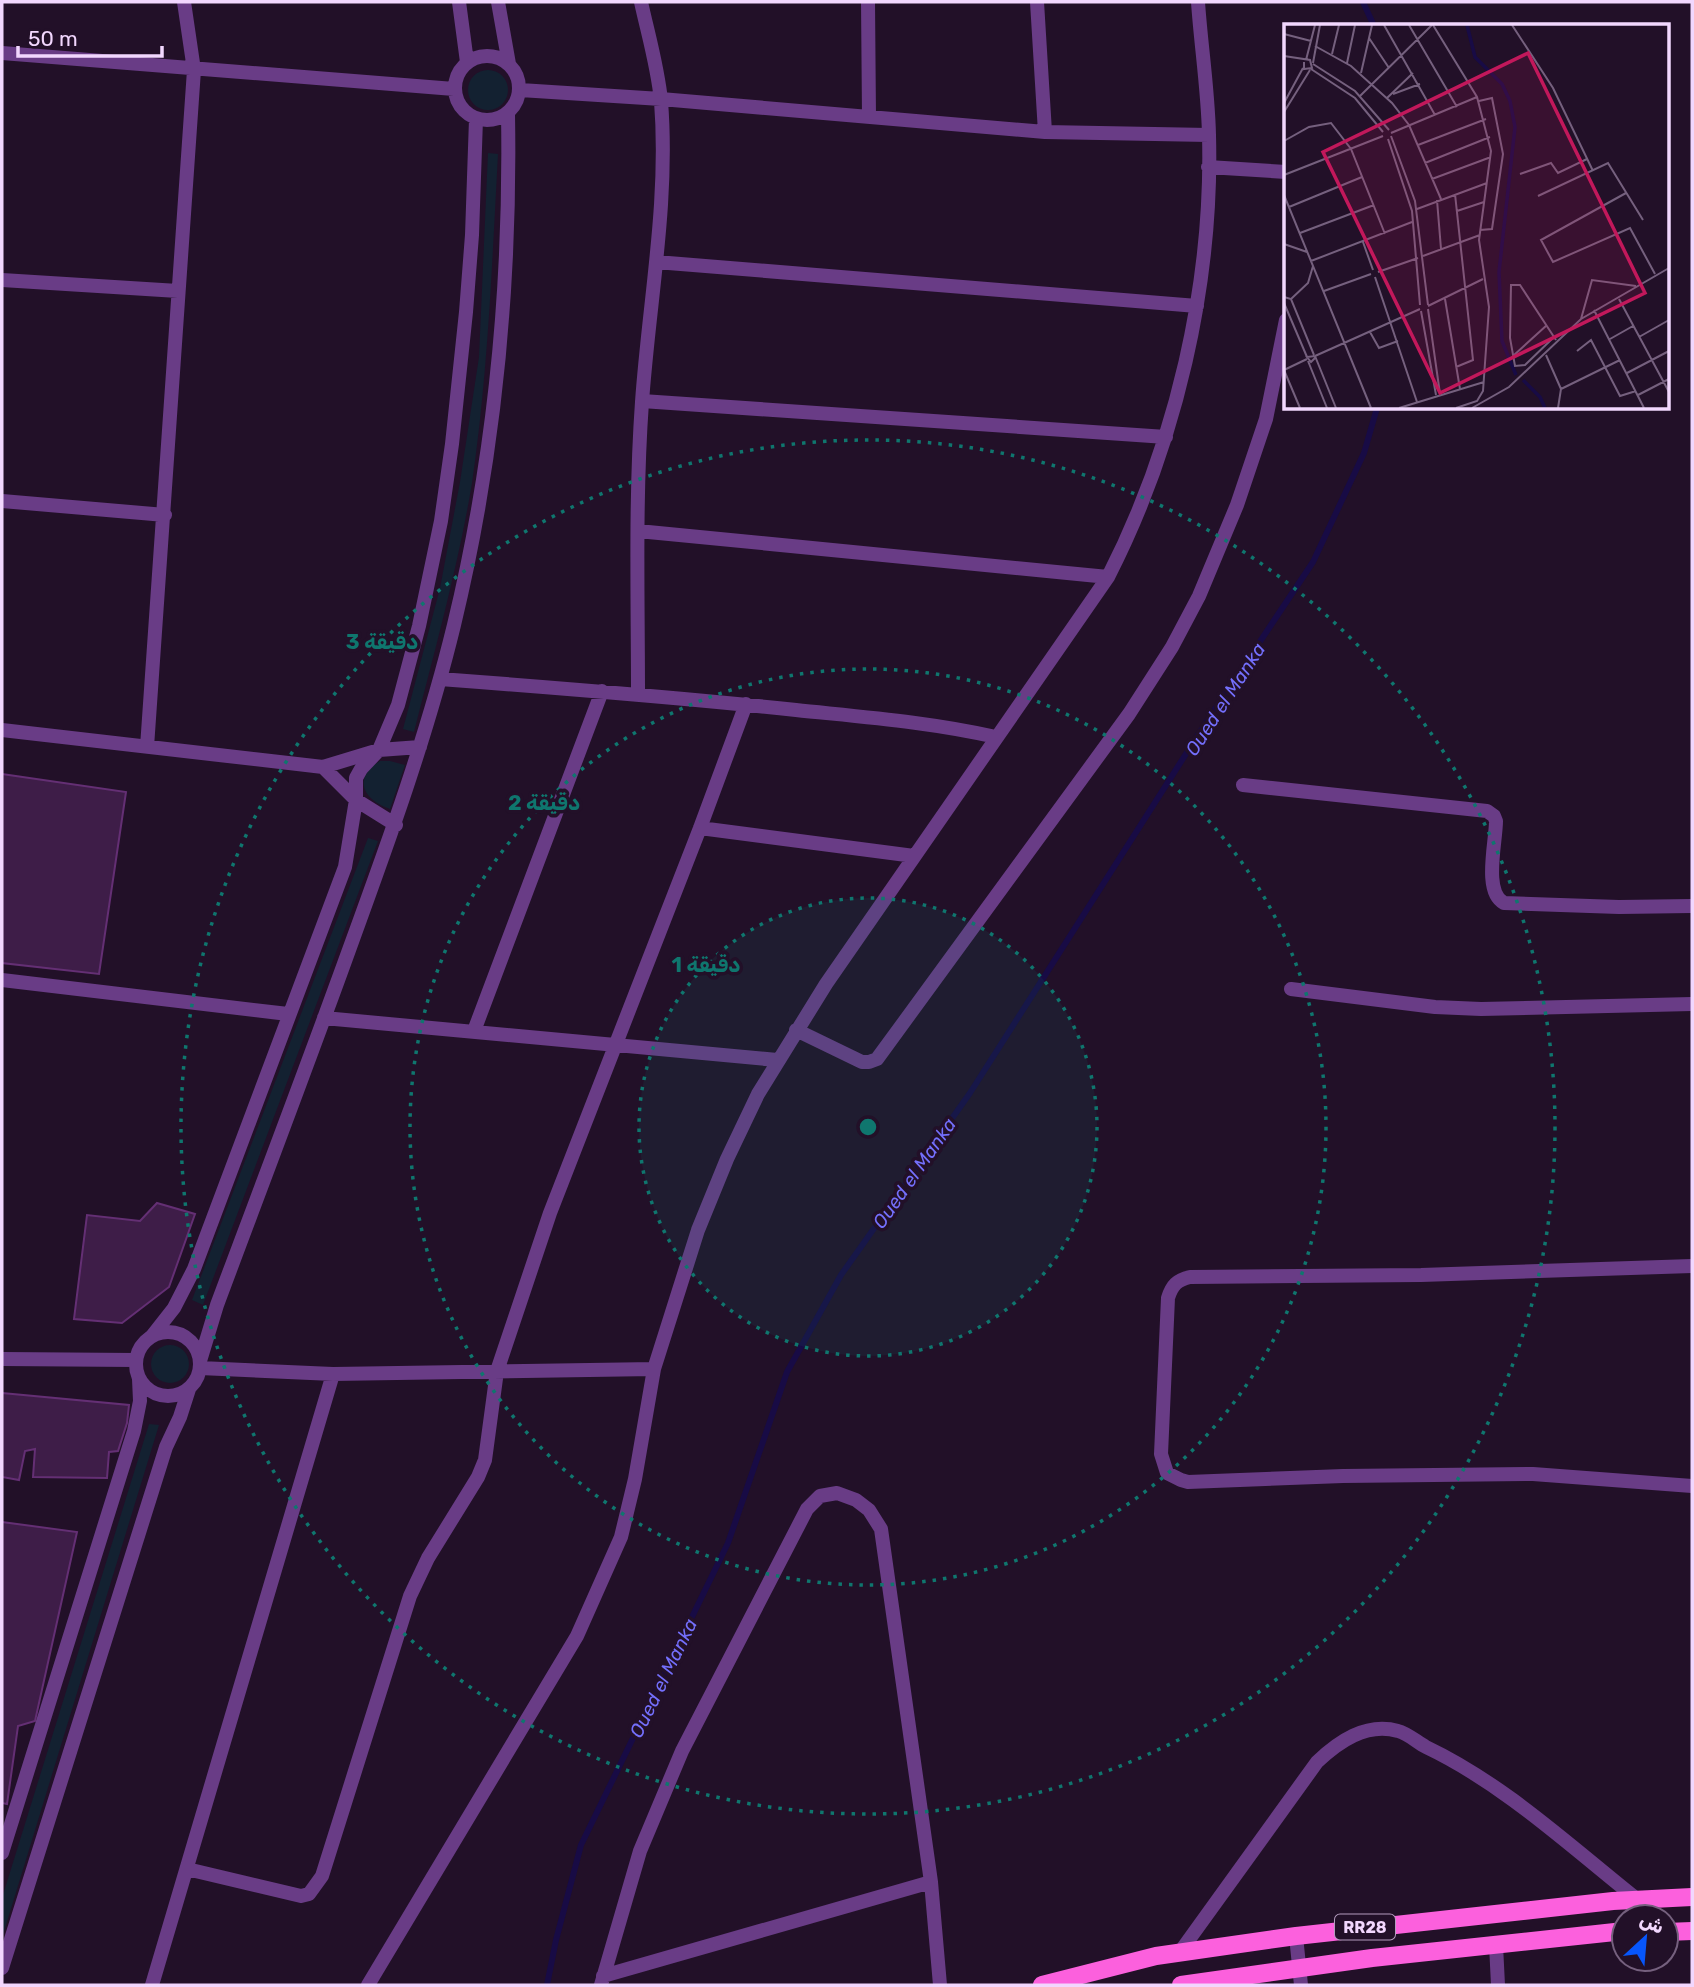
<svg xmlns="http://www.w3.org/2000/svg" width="1694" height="1987" viewBox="0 0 1694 1987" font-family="Rubik,Cairo,sans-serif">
<rect width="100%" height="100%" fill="#221028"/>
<path fill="#132131" d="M468 90a20 20 0 1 1 40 0a20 20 0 1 1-40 0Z
M488 153 498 154C492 264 488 374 472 483 458 567 435 649 414 732L403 729 440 588 460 482 479 357Z
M380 761H390L405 765 390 809C363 800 352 778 380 761Z
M368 838 378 841 203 1305 192 1300Z
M151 1364a19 19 0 1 1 38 0a19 19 0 1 1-38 0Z
M149 1424 159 1425 2 1938V1898Z"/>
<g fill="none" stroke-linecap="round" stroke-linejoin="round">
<path stroke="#180b45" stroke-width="6" d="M1363 2 1374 26
M547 1985 556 1940 581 1845 728 1543 787 1372 841 1275 970 1093 1205 724 1313 562 1364 453 1377 408"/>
</g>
<path fill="#3e1d48" stroke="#642f74" stroke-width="2" d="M2 774 126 792 99 974 2 963Z
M157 1203 195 1214 169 1287 122 1323 74 1319 87 1215 140 1221Z
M2 1393 129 1405 127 1423 118 1451 109 1452 107 1478 33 1477 35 1449 25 1451 19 1480 2 1477Z
M2 1522 77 1532 35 1721 18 1726 7 1804 2 1803Z"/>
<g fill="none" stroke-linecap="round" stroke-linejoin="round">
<path stroke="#693c86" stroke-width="14" d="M459 2 467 62
M498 2 509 64
M868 2 869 117
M1037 2 1045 132
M2 53 454 89
M455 88a32 32 0 1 1 64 0a32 32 0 1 1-64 0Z
M520 90 661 99 1045 132 1209 135
M1208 167 1286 172
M656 262 1197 306
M2 280 178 291
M642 401 1166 437
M2 501 165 515
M638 531 1108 577
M440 679C559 688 677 697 796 710 863 717 930 722 996 737
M638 694C638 597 635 499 642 402 649 302 669 202 661 101 658 68 648 34 641 2
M2 730 323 767 379 750 420 747
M147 747 194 70 184 2
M323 767 356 800 396 825
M1243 785 1487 811 1494 816 1496 821C1496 842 1483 892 1504 903L1619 907 1692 906
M700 828 914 856
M2 980 288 1014
M1291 989 1435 1007 1481 1009 1692 1004
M324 1018 777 1060
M796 1030 862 1062H869L877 1059 1129 714 1172 647 1199 596 1237 505 1266 419 1286 320
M474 1031 602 691
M1692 1266 1421 1275 1190 1277C1177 1280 1172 1285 1168 1298L1161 1454 1167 1473 1181 1480 1188 1482 1343 1476 1533 1474 1692 1486
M136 1364a32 32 0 1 1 64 0a32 32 0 1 1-64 0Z
M152 1336 174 1308 194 1269 345 867 356 800V778L361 769 379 750 398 705 419 626 441 521 452 444 466 312 472 235 476 119
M2 1359 135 1360
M200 1361 217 1305C261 1187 306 1069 349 950 388 843 427 736 454 625 494 459 511 285 508 114
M200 1368 333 1374 654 1369
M2 1853 134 1431 140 1401 139 1379
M187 1869 301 1896 309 1894 322 1876 410 1596 428 1558 478 1477 485 1460 497 1371 550 1213 700 828 746 704
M1296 1936 1301 1985
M1496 1945 1498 1985
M1180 1952 1317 1762C1338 1742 1366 1722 1398 1731 1407 1733 1417 1742 1426 1747 1504 1784 1570 1846 1638 1900L1654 1917
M2 1968 166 1447 180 1417 189 1389
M603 1976 931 1882
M152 1985 333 1374
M368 1985 577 1636 621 1537 635 1479 654 1369 698 1230 727 1159 758 1094 826 984 1108 577C1176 444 1213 284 1209 135 1208 90 1201 46 1198 2
M601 1985 640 1851 682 1751 807 1509 820 1496 837 1493 856 1500 869 1510 881 1529 931 1882 940 1985"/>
<path stroke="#fc60dd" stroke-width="18" d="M1666 1932 1692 1931
M1042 1985 1156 1956 1296 1936 1613 1901 1692 1897
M1181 1985 1372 1958 1624 1931"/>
</g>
<circle cx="868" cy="1127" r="229" fill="#0f766e" fill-opacity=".12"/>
<g fill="none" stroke="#0f766e" stroke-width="3.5" stroke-dasharray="3.5 7">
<circle cx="868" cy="1127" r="229"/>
<circle cx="868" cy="1127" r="458"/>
<circle cx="868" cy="1127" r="687"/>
</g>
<g text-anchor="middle" stroke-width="7" stroke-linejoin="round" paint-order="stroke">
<rect fill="#221028" stroke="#b49bbe" stroke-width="2" x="1335" y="1914.5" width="60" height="25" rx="5"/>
<g font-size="16" font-weight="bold" fill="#f2d7fe">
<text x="1365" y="1933">RR28</text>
</g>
<g font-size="19" font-style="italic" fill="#746ffc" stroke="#221028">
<text transform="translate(1225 699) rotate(-57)" y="7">Oued el Manka</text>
<text transform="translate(914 1173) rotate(-55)" y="7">Oued el Manka</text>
<text transform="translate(663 1678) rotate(-64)" y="7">Oued el Manka</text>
</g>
</g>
<g transform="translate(1284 24)">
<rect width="385" height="385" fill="#221028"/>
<path fill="none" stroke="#180b45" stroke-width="3.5" d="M183 1 191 33 218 60 226 77 231 103 215 248 218 317 232 351M239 356 256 373 261 384"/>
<path fill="none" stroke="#75607e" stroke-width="2" d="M100 1 151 91M125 1 173 83M149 1 193 73 207 127 195 216 205 283 199 367 193 377 172 384M228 1 269 64 309 147M0 10 27 17M85 14 105 44M31 22 67 42 108 79 125 101 157 175M48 30 55 1M0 32 26 36 28 44 20 45V38M22 36 31 1M29 39 36 1M63 39 71 1M29 40 71 67 105 106M27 45 71 74 99 108M77 49 88 1M109 70 136 60M76 72 148 1M103 74 129 49M195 77 208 74 219 130 208 205 196 206M0 79 19 44M0 88 26 46M107 109 193 73M107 112 131 177 144 281M104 115 128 187 136 281M0 117 25 103 47 99 67 125 101 210M134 121 202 95M141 139 206 113M236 150 267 139 274 149 303 135M0 151 99 112M148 155 207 133M342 169 257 216 269 238 346 204 371 250M171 170 189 336 172 343M0 171 87 384M254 172 324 139 359 196M153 176 157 225M5 183 78 153M133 185 203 159M173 187 200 178M16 209 90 181M79 218 89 246M0 220 23 228M139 232 196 211M27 237 128 198M94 248 134 234M91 253 133 378M40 267 87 250M0 273 7 275 30 331M7 275 24 259 29 242M161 275 176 365M335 275 385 368M0 279 23 333M144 282 199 255M144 285 156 370M310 286 360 384M137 287 152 371M297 295 308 256 352 262M86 308 95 324 114 317M270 313 241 341 231 342 226 314 227 261H236L272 316M355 313 385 296M326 315 349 302M293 327 307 316 336 372 352 367M262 331 277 365 274 384M31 332 136 285M229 332 263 301M31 334 27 338 23 333 31 332 52 384M24 337 43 384M0 346 16 384M0 346 23 335M343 349 385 327M277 365 336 336M354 371 385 355M115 384 200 358M188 384 225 363 297 295 385 244"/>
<path fill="#c2185b" fill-opacity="0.15" stroke="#c2185b" stroke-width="3.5" d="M244 29 361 269 156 369 39 128Z"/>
<rect width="385" height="385" fill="none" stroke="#f2d7fe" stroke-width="3.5"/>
</g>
<circle cx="868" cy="1127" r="10" fill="#0f766e" stroke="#221028" stroke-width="3.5"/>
<g font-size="21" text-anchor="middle" font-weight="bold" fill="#0f766e" stroke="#221028" stroke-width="7" stroke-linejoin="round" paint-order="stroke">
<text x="382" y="649">3 دقيقة</text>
<text x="544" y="810">2 دقيقة</text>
<text x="706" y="972">1 دقيقة</text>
</g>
<rect width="1694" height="1987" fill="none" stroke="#f2d7fe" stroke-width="7"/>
<g transform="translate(1645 1938) rotate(26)"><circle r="33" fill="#221028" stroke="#75607e" stroke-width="2"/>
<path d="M0-5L12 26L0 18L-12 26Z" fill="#0756fb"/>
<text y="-10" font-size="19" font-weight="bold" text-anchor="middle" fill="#f2d7fe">ش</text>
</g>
<path d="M18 46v10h144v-10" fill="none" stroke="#f2d7fe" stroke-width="3.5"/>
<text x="28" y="46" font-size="21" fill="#f2d7fe" stroke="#221028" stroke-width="5" paint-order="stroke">50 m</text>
</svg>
